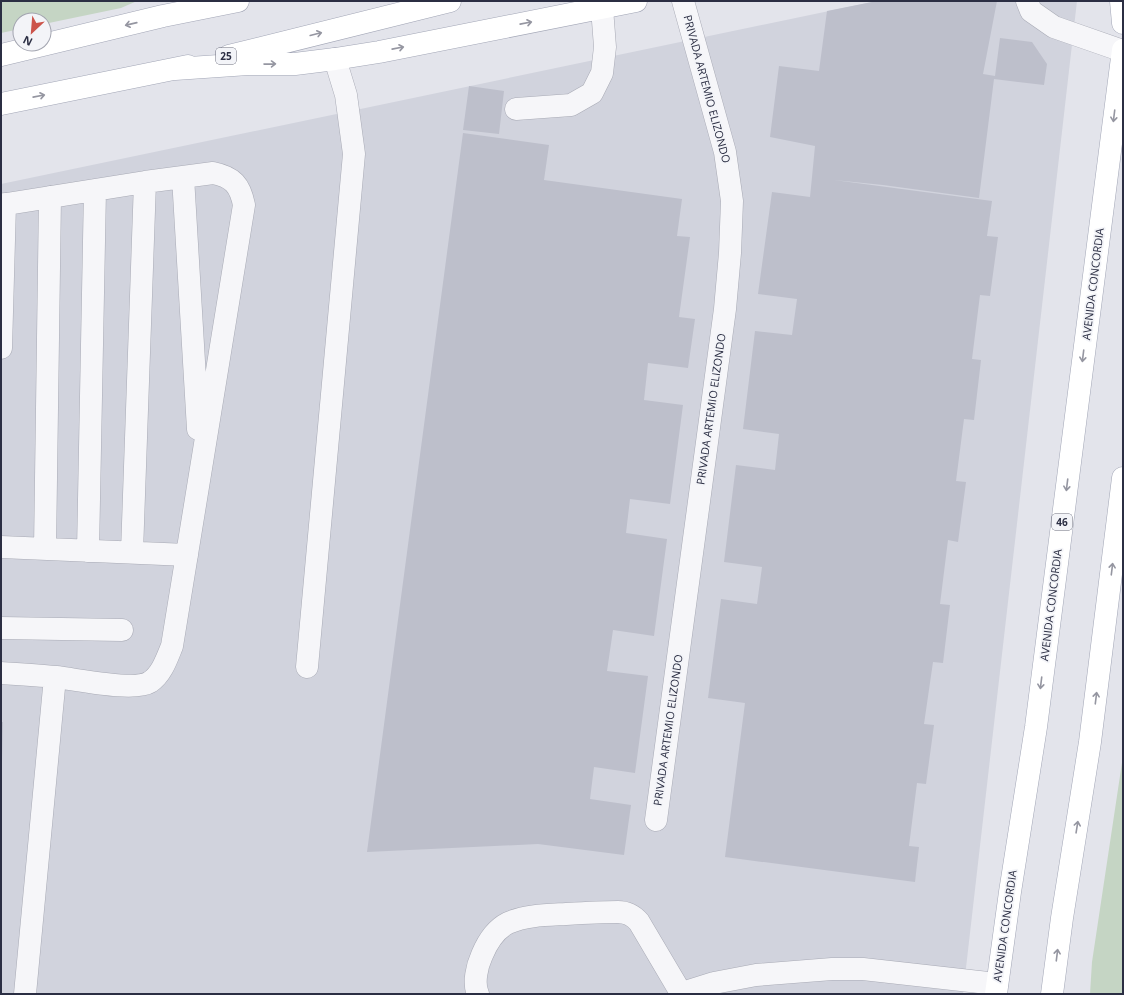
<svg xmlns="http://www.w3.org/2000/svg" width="1124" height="995" viewBox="0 0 1124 995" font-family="'Open Sans',sans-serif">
<rect width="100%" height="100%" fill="#e3e4eb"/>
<path fill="#d1d3dd" d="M877 1H1077L963 994H1V184Z"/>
<path fill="#c5d5c4" d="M1 1H137L121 8 44 24V20H20V29L1 33Z
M1123 756V994H1090L1092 962Z"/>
<path fill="#bdbfcb" d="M877 1H997L983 74 995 76 1000 38 1032 42 1047 64 1044 85 994 79 979 198 883 185 834 180 992 201 987 236 998 237 990 296 980 295 972 359 981 360 974 420 964 419 956 481 966 482 958 542 948 540 940 604 950 605 943 663 933 662 924 724 934 725 926 784 917 783 909 846 919 847 915 882 725 857 745 703 708 698 721 599 757 604 762 567 724 562 736 465 775 470 779 434 743 429 755 331 792 335 797 299 758 294 772 192 810 197 812 177 815 146 770 137 779 66 819 71 827 11Z
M469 86 504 91 499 134 463 130Z
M463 133 549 145 544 180 682 199 677 236 690 237 679 317 695 319 688 368 648 363 644 400 683 405 670 504 630 499 626 533 667 539 654 636 613 630 607 671 648 676 635 773 594 767 590 799 631 805 624 855 538 844 367 852Z
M1 722H3L2 761H1Z"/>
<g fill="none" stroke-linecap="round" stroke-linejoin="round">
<defs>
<path id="minor" d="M1027 1 1031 11 1054 27 1123 51
M516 109 571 105 592 93 602 73 605 47 602 8
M183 177 198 429
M1 205 145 182 213 173C233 177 240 185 244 205L172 646C167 658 162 674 150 682 134 692 76 679 56 677 38 675 19 674 1 673
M1 348 5 204
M1 547 187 555
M45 549 50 197
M88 551 95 190
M132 552 145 182
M1 628 122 630
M307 667 354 154 346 95 335 59
M656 820 725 309 730 253 732 201 725 152 683 1
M25 994 55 677
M478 994C473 983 477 966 482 955 487 943 496 929 508 923 526 915 547 915 566 914 583 913 600 912 618 912 627 912 633 915 639 922L681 993
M679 994 714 983 756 975 832 969H863L997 984"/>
<path id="major" d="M1121 1 1123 23
M1 55 163 16 238 1
M229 56 450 1
M175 69 248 64H295L335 59 379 52 636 1
M1 104 188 66
M996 994 1010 892 1036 727 1123 50
M1052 994 1062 918 1090 742 1123 478"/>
</defs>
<use href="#minor" stroke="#a8aab5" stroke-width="23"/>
<use href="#major" stroke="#a2a6b6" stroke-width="23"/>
<use href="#minor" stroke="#f6f6f9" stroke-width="22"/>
<use href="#major" stroke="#fff" stroke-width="22"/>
</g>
<defs><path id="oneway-shaft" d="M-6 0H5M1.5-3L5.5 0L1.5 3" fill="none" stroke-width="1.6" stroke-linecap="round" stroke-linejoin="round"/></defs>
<g stroke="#9596a1">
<use href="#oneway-shaft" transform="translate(526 23) rotate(-11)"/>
<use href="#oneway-shaft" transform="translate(131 24) rotate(167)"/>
<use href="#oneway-shaft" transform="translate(316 34) rotate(-14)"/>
<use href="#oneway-shaft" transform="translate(398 48) rotate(-11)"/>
<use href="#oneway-shaft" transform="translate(270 64) rotate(-1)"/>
<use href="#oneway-shaft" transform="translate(39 96) rotate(-11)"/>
<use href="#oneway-shaft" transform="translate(1114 116) rotate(97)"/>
<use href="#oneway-shaft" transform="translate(1083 356) rotate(97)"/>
<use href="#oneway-shaft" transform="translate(1067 485) rotate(97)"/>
<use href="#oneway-shaft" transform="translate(1112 569) rotate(-83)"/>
<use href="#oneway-shaft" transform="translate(1041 683) rotate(97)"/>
<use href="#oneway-shaft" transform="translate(1096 698) rotate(-83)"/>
<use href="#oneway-shaft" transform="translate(1077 827) rotate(-81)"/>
<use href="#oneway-shaft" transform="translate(1057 955) rotate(-83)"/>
</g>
<g text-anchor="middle" stroke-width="3.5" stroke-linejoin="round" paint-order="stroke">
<g fill="#f3f4f8" stroke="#676979" stroke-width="1">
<rect x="216" y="48" width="20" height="16" rx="3"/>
<rect x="1052" y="514" width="20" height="16" rx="3"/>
</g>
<g font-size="10" font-weight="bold" fill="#2b2e43">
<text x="226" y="60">25</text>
<text x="1062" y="526">46</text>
</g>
<g font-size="11" fill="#2b2e43" stroke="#f3f4f8">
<text transform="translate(707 89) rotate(75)" y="4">PRIVADA ARTEMIO ELIZONDO</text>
<text transform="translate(1093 284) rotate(-83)" y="4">AVENIDA CONCORDIA</text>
<text transform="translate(711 409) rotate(-82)" y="4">PRIVADA ARTEMIO ELIZONDO</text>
<text transform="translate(1051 605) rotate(-83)" y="4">AVENIDA CONCORDIA</text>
<text transform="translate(668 730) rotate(-82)" y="4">PRIVADA ARTEMIO ELIZONDO</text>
<text transform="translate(1005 926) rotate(-82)" y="4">AVENIDA CONCORDIA</text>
</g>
</g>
<rect width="1124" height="995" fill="none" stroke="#2b2e43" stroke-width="4"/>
<g transform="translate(32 32) rotate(206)"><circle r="19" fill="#f3f4f8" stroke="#a3a5b0"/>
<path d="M0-3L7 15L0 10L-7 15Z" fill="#cc544b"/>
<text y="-6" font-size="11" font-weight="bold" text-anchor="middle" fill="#2b2e43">N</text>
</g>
</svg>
